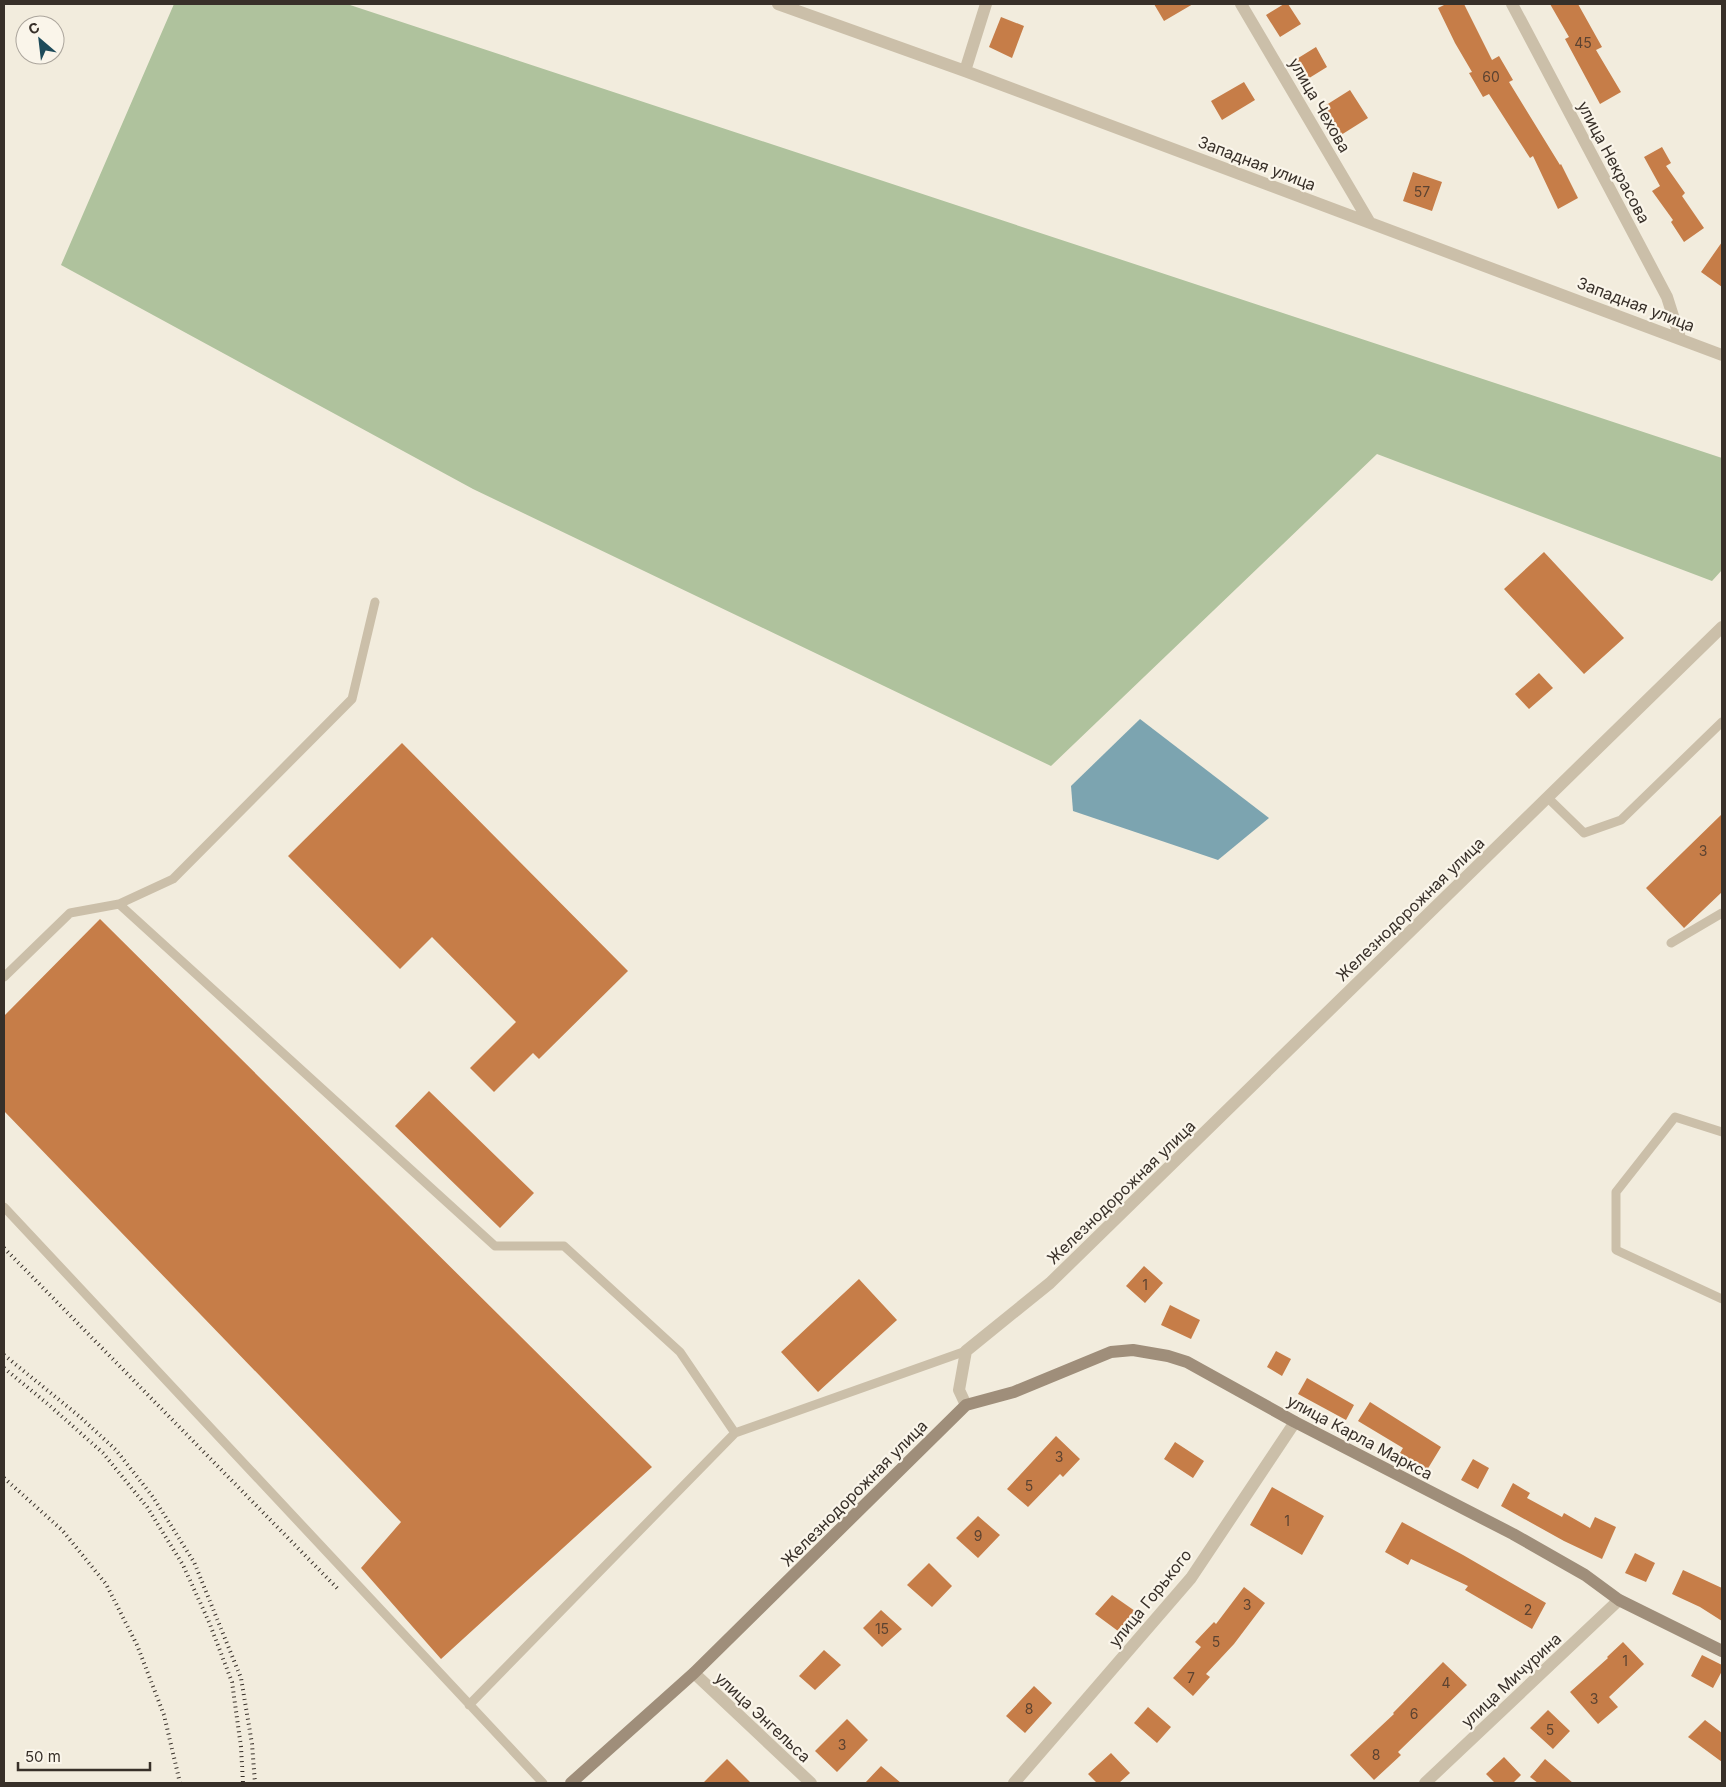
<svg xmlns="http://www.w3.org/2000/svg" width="1726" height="1787" viewBox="0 0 1726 1787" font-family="Inter,sans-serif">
<rect width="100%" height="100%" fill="#f2ecdd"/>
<path fill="#afc29d" d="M174 4H347L1722 458V570L1712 581 1377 454 1051 766 473 489 61 265Z"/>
<path fill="#7ca4b0" d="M1140 719 1269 818 1218 860 1073 811 1071 786Z"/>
<path fill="#c67d48" d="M1154 4H1193L1164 21Z
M1284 4H1288L1301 24 1280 37 1266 15Z
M1446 4H1464L1492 60 1499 56 1513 80 1509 82 1560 165 1561 164 1578 198 1558 209 1533 156 1530 158 1489 94 1483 97 1469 73 1472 72 1455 43 1438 8Z
M1550 4H1578L1602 47 1596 50 1621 92 1600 104 1565 39 1569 37Z
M1001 17 1024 26 1012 58 989 47Z
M1316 47 1327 67 1306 80 1295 60Z
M1244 82 1255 100 1222 120 1211 101Z
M1350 90 1368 118 1341 135 1323 107Z
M1662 147 1671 163 1666 166 1685 193 1682 196 1704 228 1684 242 1671 222 1673 220 1652 191 1660 186 1644 157Z
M1413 172 1442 182 1432 211 1403 201Z
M1722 242V287L1701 272Z
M1544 552 1624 638 1584 674 1504 589Z
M1539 673 1553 688 1529 709 1515 694Z
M402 743 628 971 539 1059 533 1053 494 1092 470 1068 516 1022 432 937 400 969 288 856Z
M1722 814V892L1684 928 1646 888Z
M100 919 652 1467 441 1659 361 1568 401 1522 4 1111V1016Z
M429 1091 534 1193 500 1228 395 1126Z
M1144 1266 1163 1283 1145 1303 1126 1286Z
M859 1279 897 1320 818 1392 781 1352Z
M1170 1305 1200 1320 1191 1339 1161 1325Z
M1276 1351 1291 1359 1282 1376 1267 1367Z
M1307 1378 1354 1405 1346 1420 1298 1394Z
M1370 1402 1441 1447 1427 1470 1400 1453 1403 1448 1358 1421Z
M1056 1436 1080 1459 1063 1477 1060 1474 1028 1507 1007 1489Z
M1175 1442 1204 1461 1193 1478 1164 1459Z
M1473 1459 1489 1468 1478 1489 1461 1480Z
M1513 1483 1530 1493 1527 1498 1562 1517 1564 1513 1590 1528 1595 1517 1616 1527 1602 1559 1564 1541 1501 1506Z
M1272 1487 1324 1516 1302 1555 1250 1525Z
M978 1516 1000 1535 978 1558 956 1538Z
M1402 1522 1463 1555 1546 1603 1532 1629 1465 1590 1468 1586 1411 1559 1408 1565 1385 1552Z
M1635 1553 1655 1563 1646 1582 1625 1573Z
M929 1563 952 1586 932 1607 907 1585Z
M1683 1570 1722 1588V1621L1700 1607 1672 1594Z
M1244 1587 1265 1603 1234 1644 1206 1674 1210 1677 1193 1696 1173 1678 1201 1647 1195 1642 1214 1622 1216 1624Z
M1112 1595 1135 1611 1118 1631 1095 1614Z
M881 1610 902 1629 882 1647 863 1628Z
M1623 1642 1644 1664 1609 1697 1618 1707 1598 1724 1570 1692 1608 1658 1607 1657Z
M824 1650 841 1665 815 1690 799 1676Z
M1702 1655 1722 1665V1671L1713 1688 1691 1676Z
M1443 1662 1467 1685 1398 1752 1401 1755 1374 1780 1350 1755 1394 1714 1393 1713Z
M1034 1686 1052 1703 1025 1733 1006 1716Z
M1148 1707 1171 1727 1157 1743 1134 1723Z
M1548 1710 1570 1731 1553 1749 1530 1728Z
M847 1719 868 1740 837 1772 815 1751Z
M1705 1720 1722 1733V1762L1688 1737Z
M1111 1753 1130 1773 1119 1783H1097L1088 1774Z
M1504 1757 1521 1775 1513 1783H1495L1486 1774Z
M727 1759 751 1783H703Z
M1545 1759 1573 1783H1538L1530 1777Z
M881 1766 901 1783H865Z"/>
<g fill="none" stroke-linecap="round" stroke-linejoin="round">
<path stroke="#cbbfa9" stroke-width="9" d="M1548 798 1584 833 1621 820 1722 722
M119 904 173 879 352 699 375 602
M1671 943 1722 913
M4 977 70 913 119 904 495 1246H564L680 1352 735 1433
M1722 1132 1675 1117 1616 1192V1250L1722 1299
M4 1207 543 1783
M469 1705 735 1433 966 1351"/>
<path stroke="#cbbfa9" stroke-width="12" d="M778 4 965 71 1722 355
M1241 4 1370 223
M1512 4 1667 297 1680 338
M965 71 986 4
M694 1673 811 1783
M1014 1783 1191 1578 1295 1422
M1425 1783 1619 1600"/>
<path stroke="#cbbfa9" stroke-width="12" d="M966 1405 959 1390 966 1351 1050 1283 1722 627"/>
<path stroke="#9f8e7a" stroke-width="12" d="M571 1783 694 1673 966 1405 1014 1392 1111 1352 1133 1350 1168 1356 1187 1362 1295 1422 1513 1534 1585 1575 1619 1600 1722 1651"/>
<path stroke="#383029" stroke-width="4" stroke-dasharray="1 4" stroke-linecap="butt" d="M4 1248 338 1589
M4 1355 79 1416 116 1450 153 1497 194 1562 241 1678 252 1744 255 1783
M4 1368 49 1405 103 1453 147 1507 183 1565 209 1622 232 1682 241 1747 243 1783
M4 1478 62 1530 106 1584 137 1645 164 1715 180 1783"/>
</g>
<g text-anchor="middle" stroke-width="4.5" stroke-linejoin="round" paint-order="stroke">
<g font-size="14" fill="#5c4331">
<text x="1583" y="48">45</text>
<text x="1491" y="82">60</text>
<text x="1422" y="197">57</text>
<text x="1703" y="856">3</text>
<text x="1145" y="1290">1</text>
<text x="1059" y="1462">3</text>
<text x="1029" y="1491">5</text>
<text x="1287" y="1526">1</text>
<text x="978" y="1541">9</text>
<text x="1247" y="1610">3</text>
<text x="1528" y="1615">2</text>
<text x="882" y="1634">15</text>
<text x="1216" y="1647">5</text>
<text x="1625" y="1666">1</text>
<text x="1191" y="1683">7</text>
<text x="1446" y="1688">4</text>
<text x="1594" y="1704">3</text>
<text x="1029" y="1714">8</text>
<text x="1414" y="1719">6</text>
<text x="1550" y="1735">5</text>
<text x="842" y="1750">3</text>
<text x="1376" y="1760">8</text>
</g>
<g font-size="16" fill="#383029" stroke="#faf5ea">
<text transform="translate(1320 105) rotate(60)" y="6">улица Чехова</text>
<text transform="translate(1614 162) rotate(62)" y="6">улица Некрасова</text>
<text transform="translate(1257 163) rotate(21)" y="6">Западная улица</text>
<text transform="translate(1636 304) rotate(21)" y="6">Западная улица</text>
<text transform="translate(1410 909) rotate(-44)" y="6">Железнодорожная улица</text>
<text transform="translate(1121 1192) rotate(-44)" y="6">Железнодорожная улица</text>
<text transform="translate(1360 1437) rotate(28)" y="6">улица Карла Маркса</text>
<text transform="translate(854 1493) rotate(-45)" y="6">Железнодорожная улица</text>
<text transform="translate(1150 1598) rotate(-51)" y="6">улица Горького</text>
<text transform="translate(1511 1680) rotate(-43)" y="6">улица Мичурина</text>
<text transform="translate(763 1717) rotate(43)" y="6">улица Энгельса</text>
</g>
</g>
<rect width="1726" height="1787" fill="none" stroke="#383029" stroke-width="10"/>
<g transform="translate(40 40) rotate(332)"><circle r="24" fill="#faf5ea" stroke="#aca69d"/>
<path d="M0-4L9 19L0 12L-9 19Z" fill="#1e4b5a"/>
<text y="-8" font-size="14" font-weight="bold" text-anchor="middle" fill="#383029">С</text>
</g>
<path d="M18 1762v8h132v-8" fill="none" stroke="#383029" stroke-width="2.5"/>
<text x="25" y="1762" font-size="15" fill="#383029" stroke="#faf5ea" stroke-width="4" paint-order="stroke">50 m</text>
</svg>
